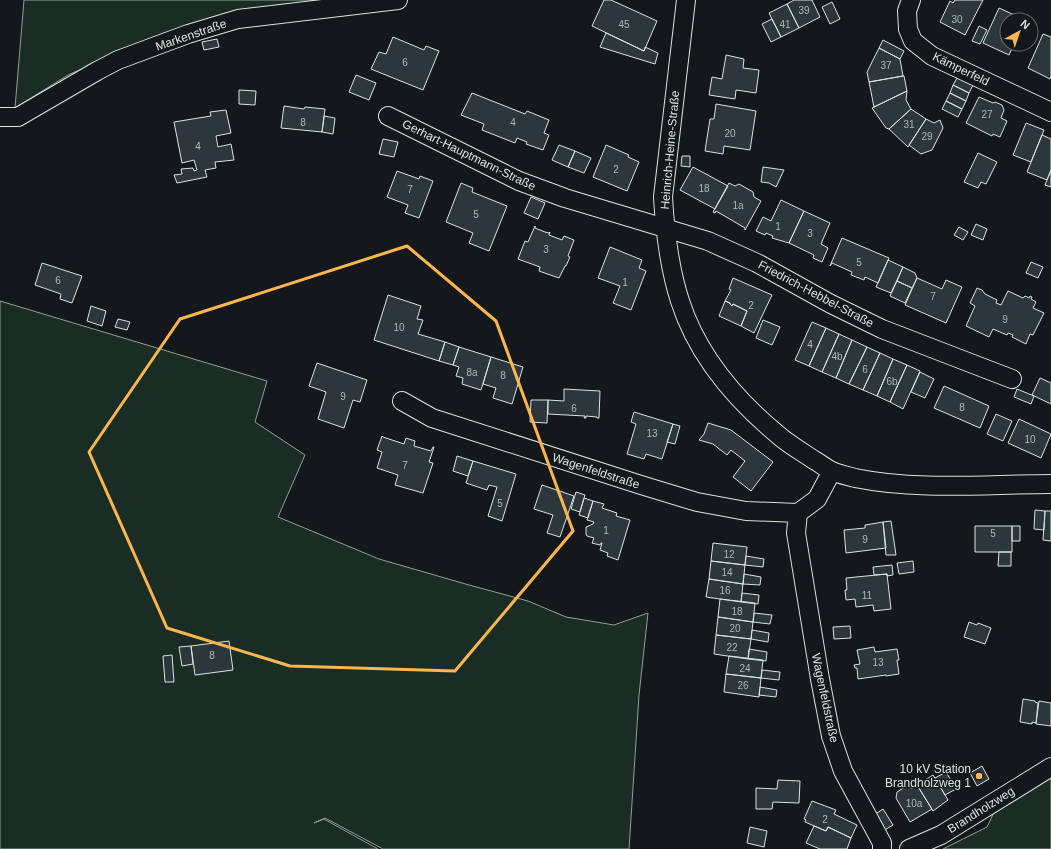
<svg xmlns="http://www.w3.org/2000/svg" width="1051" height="849" viewBox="0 0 1051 849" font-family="Arial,sans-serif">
<rect width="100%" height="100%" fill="#14181c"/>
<path fill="#1a2d24" stroke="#939e99" d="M24 0H359L107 58 68 75 15 108Z
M0 301 267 381 255 422 305 455 278 517 379 559 469 585 528 601 566 617 614 625 648 613 639 695 629 849H383L325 818 314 823 324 819 378 849H0Z
M1051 771V849H943L987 827 996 808Z"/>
<path fill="#2c363c" stroke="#d8e6dc" d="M604 0H611L657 21 644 51 592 26Z
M794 0H812L820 17 799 28 787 4Z
M955 0H983L965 35 940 22 950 1 953 3Z
M832 2 840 19 830 24 822 7Z
M787 4 799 28 781 37 769 13Z
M999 8 1025 20H1007V44H1014L1009 55 983 43Z
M772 19 781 37 771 42 762 24Z
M979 26 987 30 980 44 972 41Z
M606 33 644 51 645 47 658 53 655 64 600 47Z
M1043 34 1051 37V76L1050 79 1028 68Z
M393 37 424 50 426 46 439 51 423 90 371 69 379 52 386 54Z
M217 39 219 47 204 50 202 42Z
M883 40 904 51 900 59 879 48Z
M879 48 900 59 903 76 869 82 867 72Z
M726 55 744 59 743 68 759 70 756 93 736 90 735 99 709 95 712 77 722 79Z
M356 75 376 83 369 100 349 92Z
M903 76H904L907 91 874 107 869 82Z
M957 78 973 85 969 93 953 85Z
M953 85 969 93 966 101 950 93Z
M239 90 256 91 255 105 239 104Z
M907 91 906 100 911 109 889 129 886 128 872 108Z
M472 93 525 114 527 111 549 120 544 133 549 135 543 150 526 144 527 142 517 138 515 143 482 130 484 124 461 115Z
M950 93 966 101 962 109 946 101Z
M979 97 993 103 995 102 1002 105 1004 110 1001 118 1007 121 1000 137 993 134 992 136 966 123Z
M946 101 962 109 958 117 942 109Z
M716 104 756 111 750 150 724 146 723 154 705 151 710 119H714Z
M284 106 304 109 305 107 325 109 322 132 281 128Z
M911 109 926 119 908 147 889 129Z
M226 110 231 133 216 136 218 147 231 144 234 160 215 162 216 168 205 170 207 177 177 183 174 175 182 174 181 169 193 168 194 171 197 170 194 160 182 163 174 122 211 116 210 112Z
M324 116 335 118 333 134 322 132Z
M926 119 934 123 940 120 943 128 932 150 921 154 909 145Z
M1026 123 1044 130 1031 162 1013 155Z
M1042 135 1051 139V170L1047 180 1027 172Z
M383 139 398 142 394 157 379 154Z
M559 145 575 151 568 167 552 160Z
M606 145 629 155 628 157 639 162 627 191 593 177Z
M575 151 591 158 584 173 568 167Z
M978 153 997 162 986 184 981 182 978 188 964 182Z
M682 156H690V167L681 166Z
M693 167 728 186 715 209 680 190Z
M763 167 784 170 776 187 769 183 761 182Z
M1051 170V187L1045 185Z
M397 171 419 179 420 176 433 181 419 218 405 213 408 205 387 197Z
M461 183 473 188 472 192 507 206 489 251 469 243 473 233 446 222Z
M729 183 735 186 739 184 753 192 754 197 761 201 745 230V228L716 211 715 213 713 212Z
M531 197 545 203 538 219 524 213Z
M781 200 804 211 789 243 772 238 773 236 766 233 765 235 756 231 763 217 771 221Z
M804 211 830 223 821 244 828 248 822 262 813 258 814 255 789 243Z
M976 224 987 229 983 240 971 235Z
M535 226V228L545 232 549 233 550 232 549 235 562 240 564 236 574 240 568 256 570 257 566 266H565L559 278 539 271 540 267 518 259 525 241 528 242Z
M959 227 968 232 963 240 954 235Z
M842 238 889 258 878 283 865 277 864 280 851 275 852 272 832 263 830 266Z
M610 247 642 260 639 268 646 271 631 310 613 303 620 286 598 278Z
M888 260 903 267 891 293 876 287Z
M1031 262 1043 267 1038 278 1026 273Z
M42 263 82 276 72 303 60 299 61 294 35 285Z
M903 267 915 273 917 278 912 288 897 281Z
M733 278 772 295 754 333 741 326 747 311 733 304 732 306 730 304V303L725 301 731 290 729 289Z
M917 278 942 289 946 280 962 287 946 323 905 305Z
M897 281 912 288 905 303 890 296Z
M977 288 982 290 985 294 997 300 996 303 1001 305 1008 291 1023 298 1025 296 1029 298 1030 296 1032 297 1031 299 1036 302 1033 308 1044 313 1033 335 1030 334 1026 344 1012 337 1013 335 1008 333 1007 335 993 329 989 337 966 326 975 306 970 303Z
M388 295 421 306 417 319 423 320 418 334 445 342 439 361 374 340Z
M725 301 730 303V304L732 306 733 304 747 311 741 326 719 316Z
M91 306 106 311 102 326 87 321Z
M118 319 130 322 127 330 115 327Z
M763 320 780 327 772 345 756 338Z
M812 322 826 328 809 366 795 360Z
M826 328 839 334 822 372 809 366Z
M839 334 852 340 836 378 822 372Z
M852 340 867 347 849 384 836 378Z
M445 342 459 347 453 365 439 361Z
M459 347 491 357 481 390 462 384 463 378 456 376 459 367 453 365Z
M867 347 880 353 863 390 849 384Z
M880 353 893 359 877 396 863 390Z
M491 357 523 367 512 404 493 398 496 388 483 384Z
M893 359 907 365 890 402 877 396Z
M317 363 367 380 360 402 353 400 344 428 318 419 326 392 309 386Z
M907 365 920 371 903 409 890 402Z
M920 372 934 379 925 398 911 392Z
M1040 378 1051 383V404L1032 395Z
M944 386 989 406 980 428 934 408Z
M564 389 600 391 599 418H597V417L586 416V418H584L585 416 548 414V400L564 401Z
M1017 389 1034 396 1031 404 1014 397Z
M531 400H548L547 423 530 422Z
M634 412 673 424 662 459 646 454 644 459 627 454 636 424 631 422Z
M996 414 1012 421 1003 441 987 434Z
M1019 419 1051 434 1041 458 1008 443Z
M708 423 731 430 773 462 751 491 733 477 745 461 731 450 727 455 713 444 699 440 704 434Z
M673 424 680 426 675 444 667 442Z
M382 436 383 437 404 444 406 438 415 441 414 446 431 451 433 447H434L429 462 433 463 423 493 395 485 398 475 377 468 382 452 377 450Z
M457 456 473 461 468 476 453 471Z
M473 461 516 474 502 521 488 516 497 487 489 485 487 490 466 483Z
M542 485 574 496 560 537 547 533 553 515 534 509Z
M576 492 585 495 580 512 571 509Z
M584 498 593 501 588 518 579 515Z
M593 501 604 504 602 508 617 513 616 516 630 520 618 560 607 556 608 553 600 550 602 543H601L600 545 592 543 594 538 587 536 586 534V527L593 524 594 522 587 520Z
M1035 510 1045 511 1044 530 1034 529Z
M1045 511H1051V541L1043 540Z
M891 521 896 555H886L883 522Z
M883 522 886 548 846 553 844 530 865 528V525Z
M975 526H1012V552H975Z
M1012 526H1020V541H1012Z
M713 543 747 547 745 565 711 561Z
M999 552H1011V566H998Z
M746 556 764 559 763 567 745 565Z
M711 561 745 565 743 584 709 579Z
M913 561 914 572 899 574 897 563Z
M892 565 893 575 887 576V574L874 575 873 567Z
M744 574 761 577 760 585 743 584Z
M887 574 891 609 874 611 873 605 856 607 855 599 846 600 845 590H847L846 578Z
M709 579 743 584 741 602 706 597Z
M742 593 759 595 758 604 741 602Z
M720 599 755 603 753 622 718 617Z
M754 613 772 615 770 624 753 622Z
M718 617 753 622 751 639 716 635Z
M969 622 977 625 978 623 991 628 985 644 964 637Z
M850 626 851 638 834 639 833 627Z
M752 630 769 633 768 642 751 639Z
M716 635 751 639 748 659 714 654Z
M229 641 233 670 195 675 191 646Z
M191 646 193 664 182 666 179 647Z
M874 647 875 652 897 649 899 660H897L899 674 886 676V675L858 679 857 668H855L854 665 860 664 857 650Z
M749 649 767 652 766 661 748 659Z
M172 655 174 682H165L163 656Z
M729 656 763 660 761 678 726 674Z
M762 670 780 672 779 680 761 678Z
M726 674 761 678 759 697 724 692Z
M760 687 777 690 776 697 759 695Z
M1023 699 1035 701V702L1038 703 1036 723 1032 722V724L1020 722Z
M1039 701 1051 703V726L1036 724Z
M982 766 989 779 977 786 970 773Z
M946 772 956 789 945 795 935 778Z
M933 775 948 800 933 811 917 785Z
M778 780 800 781 799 803 773 802 772 809H756V788L777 789Z
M917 785 932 809 910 822 896 798 897 792 905 787 912 788Z
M812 801 836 810 834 814 857 825 851 838 828 827 826 831 805 822 806 820 804 819Z
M883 809 893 825 883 831 874 815Z
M814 826 826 831 828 827 851 838 847 849H820L806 843Z
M750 827 767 831 764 847 747 843Z"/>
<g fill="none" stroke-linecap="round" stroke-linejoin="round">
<defs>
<path id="minor" d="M686 0 663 197C665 232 669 267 680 301 697 354 735 399 777 434 788 444 801 451 814 460 820 463 825 468 832 471 838 474 848 476 855 478 919 491 986 484 1051 484
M911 0 907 11 908 29 913 41 932 56 1051 112
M388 116 519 181 565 198 708 241 757 263 831 304 882 329 1012 379
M0 117H18L97 71 118 60 188 34 238 19 398 0
M402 401 432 418 641 485 697 502 746 511 798 513
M832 471 817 499 798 513 796 533 820 679 831 736 843 771 882 843V849
M909 849 941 835 1051 767"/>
</defs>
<use href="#minor" stroke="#d8e6dc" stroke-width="20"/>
<use href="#minor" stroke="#14181c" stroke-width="18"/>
</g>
<path fill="none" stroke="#ffb74d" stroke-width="3" stroke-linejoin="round" d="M407 246 496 321 573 531 455 671 290 666 167 628 89 452 180 319Z"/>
<circle fill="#ffb74d" stroke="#14181c" stroke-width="1.5" cx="979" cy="776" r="4"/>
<g text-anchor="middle" stroke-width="3" stroke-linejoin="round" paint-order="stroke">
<g font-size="10" fill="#adbab4">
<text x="804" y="14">39</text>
<text x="957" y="23">30</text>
<text x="624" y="28">45</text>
<text x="785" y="28">41</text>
<text x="405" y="66">6</text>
<text x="886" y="69">37</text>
<text x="987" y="118">27</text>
<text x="303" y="126">8</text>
<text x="513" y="126">4</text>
<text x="909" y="128">31</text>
<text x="730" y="137">20</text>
<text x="927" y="140">29</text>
<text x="198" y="150">4</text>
<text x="616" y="173">2</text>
<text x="704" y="192">18</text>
<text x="410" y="193">7</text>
<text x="738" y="209">1a</text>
<text x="476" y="218">5</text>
<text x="778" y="230">1</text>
<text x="810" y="237">3</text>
<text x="546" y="253">3</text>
<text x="859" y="266">5</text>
<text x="58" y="284">6</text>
<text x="625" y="286">1</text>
<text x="933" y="300">7</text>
<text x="751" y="309">2</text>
<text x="1005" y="323">9</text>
<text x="399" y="331">10</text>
<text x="810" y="348">4</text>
<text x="837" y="360">4b</text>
<text x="865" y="373">6</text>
<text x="472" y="376">8a</text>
<text x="503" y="379">8</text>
<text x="892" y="385">6b</text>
<text x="343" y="400">9</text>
<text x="962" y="411">8</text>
<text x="574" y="412">6</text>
<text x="652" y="437">13</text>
<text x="1030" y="443">10</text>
<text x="405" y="469">7</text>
<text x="500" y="507">5</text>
<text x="606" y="534">1</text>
<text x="993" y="537">5</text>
<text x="865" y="543">9</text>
<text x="729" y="558">12</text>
<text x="727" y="576">14</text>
<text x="725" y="594">16</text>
<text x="867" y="599">11</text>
<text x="737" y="615">18</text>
<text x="735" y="632">20</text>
<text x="732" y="651">22</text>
<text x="212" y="659">8</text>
<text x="878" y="666">13</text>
<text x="745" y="672">24</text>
<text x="743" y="689">26</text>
<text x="914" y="807">10a</text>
<text x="825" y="823">2</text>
</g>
<g font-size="12" fill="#d8e6dc" stroke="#14181c">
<text transform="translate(191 35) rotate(-19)" y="4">Markenstraße</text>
<text transform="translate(961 69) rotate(26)" y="4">Kämperfeld</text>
<text transform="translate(670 150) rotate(-85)" y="4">Heinrich-Heine-Straße</text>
<text transform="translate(469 155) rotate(26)" y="4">Gerhart-Hauptmann-Straße</text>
<text transform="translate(816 294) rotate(28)" y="4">Friedrich-Hebbel-Straße</text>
<text transform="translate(596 471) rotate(18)" y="4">Wagenfeldstraße</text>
<text transform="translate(825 698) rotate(78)" y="4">Wagenfeldstraße</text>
<text transform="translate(981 810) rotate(-32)" y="4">Brandholzweg</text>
</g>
<g font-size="12" fill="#d8e6dc" stroke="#14181c" text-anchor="end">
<text x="971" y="773">10 kV Station<tspan x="971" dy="14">Brandholzweg 1</tspan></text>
</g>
</g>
<g transform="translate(1019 32) rotate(40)"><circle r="19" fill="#14181c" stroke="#626a69"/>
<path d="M0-3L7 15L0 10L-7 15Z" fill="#ffb74d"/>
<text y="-6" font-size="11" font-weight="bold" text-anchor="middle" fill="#d8e6dc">N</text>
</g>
</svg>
